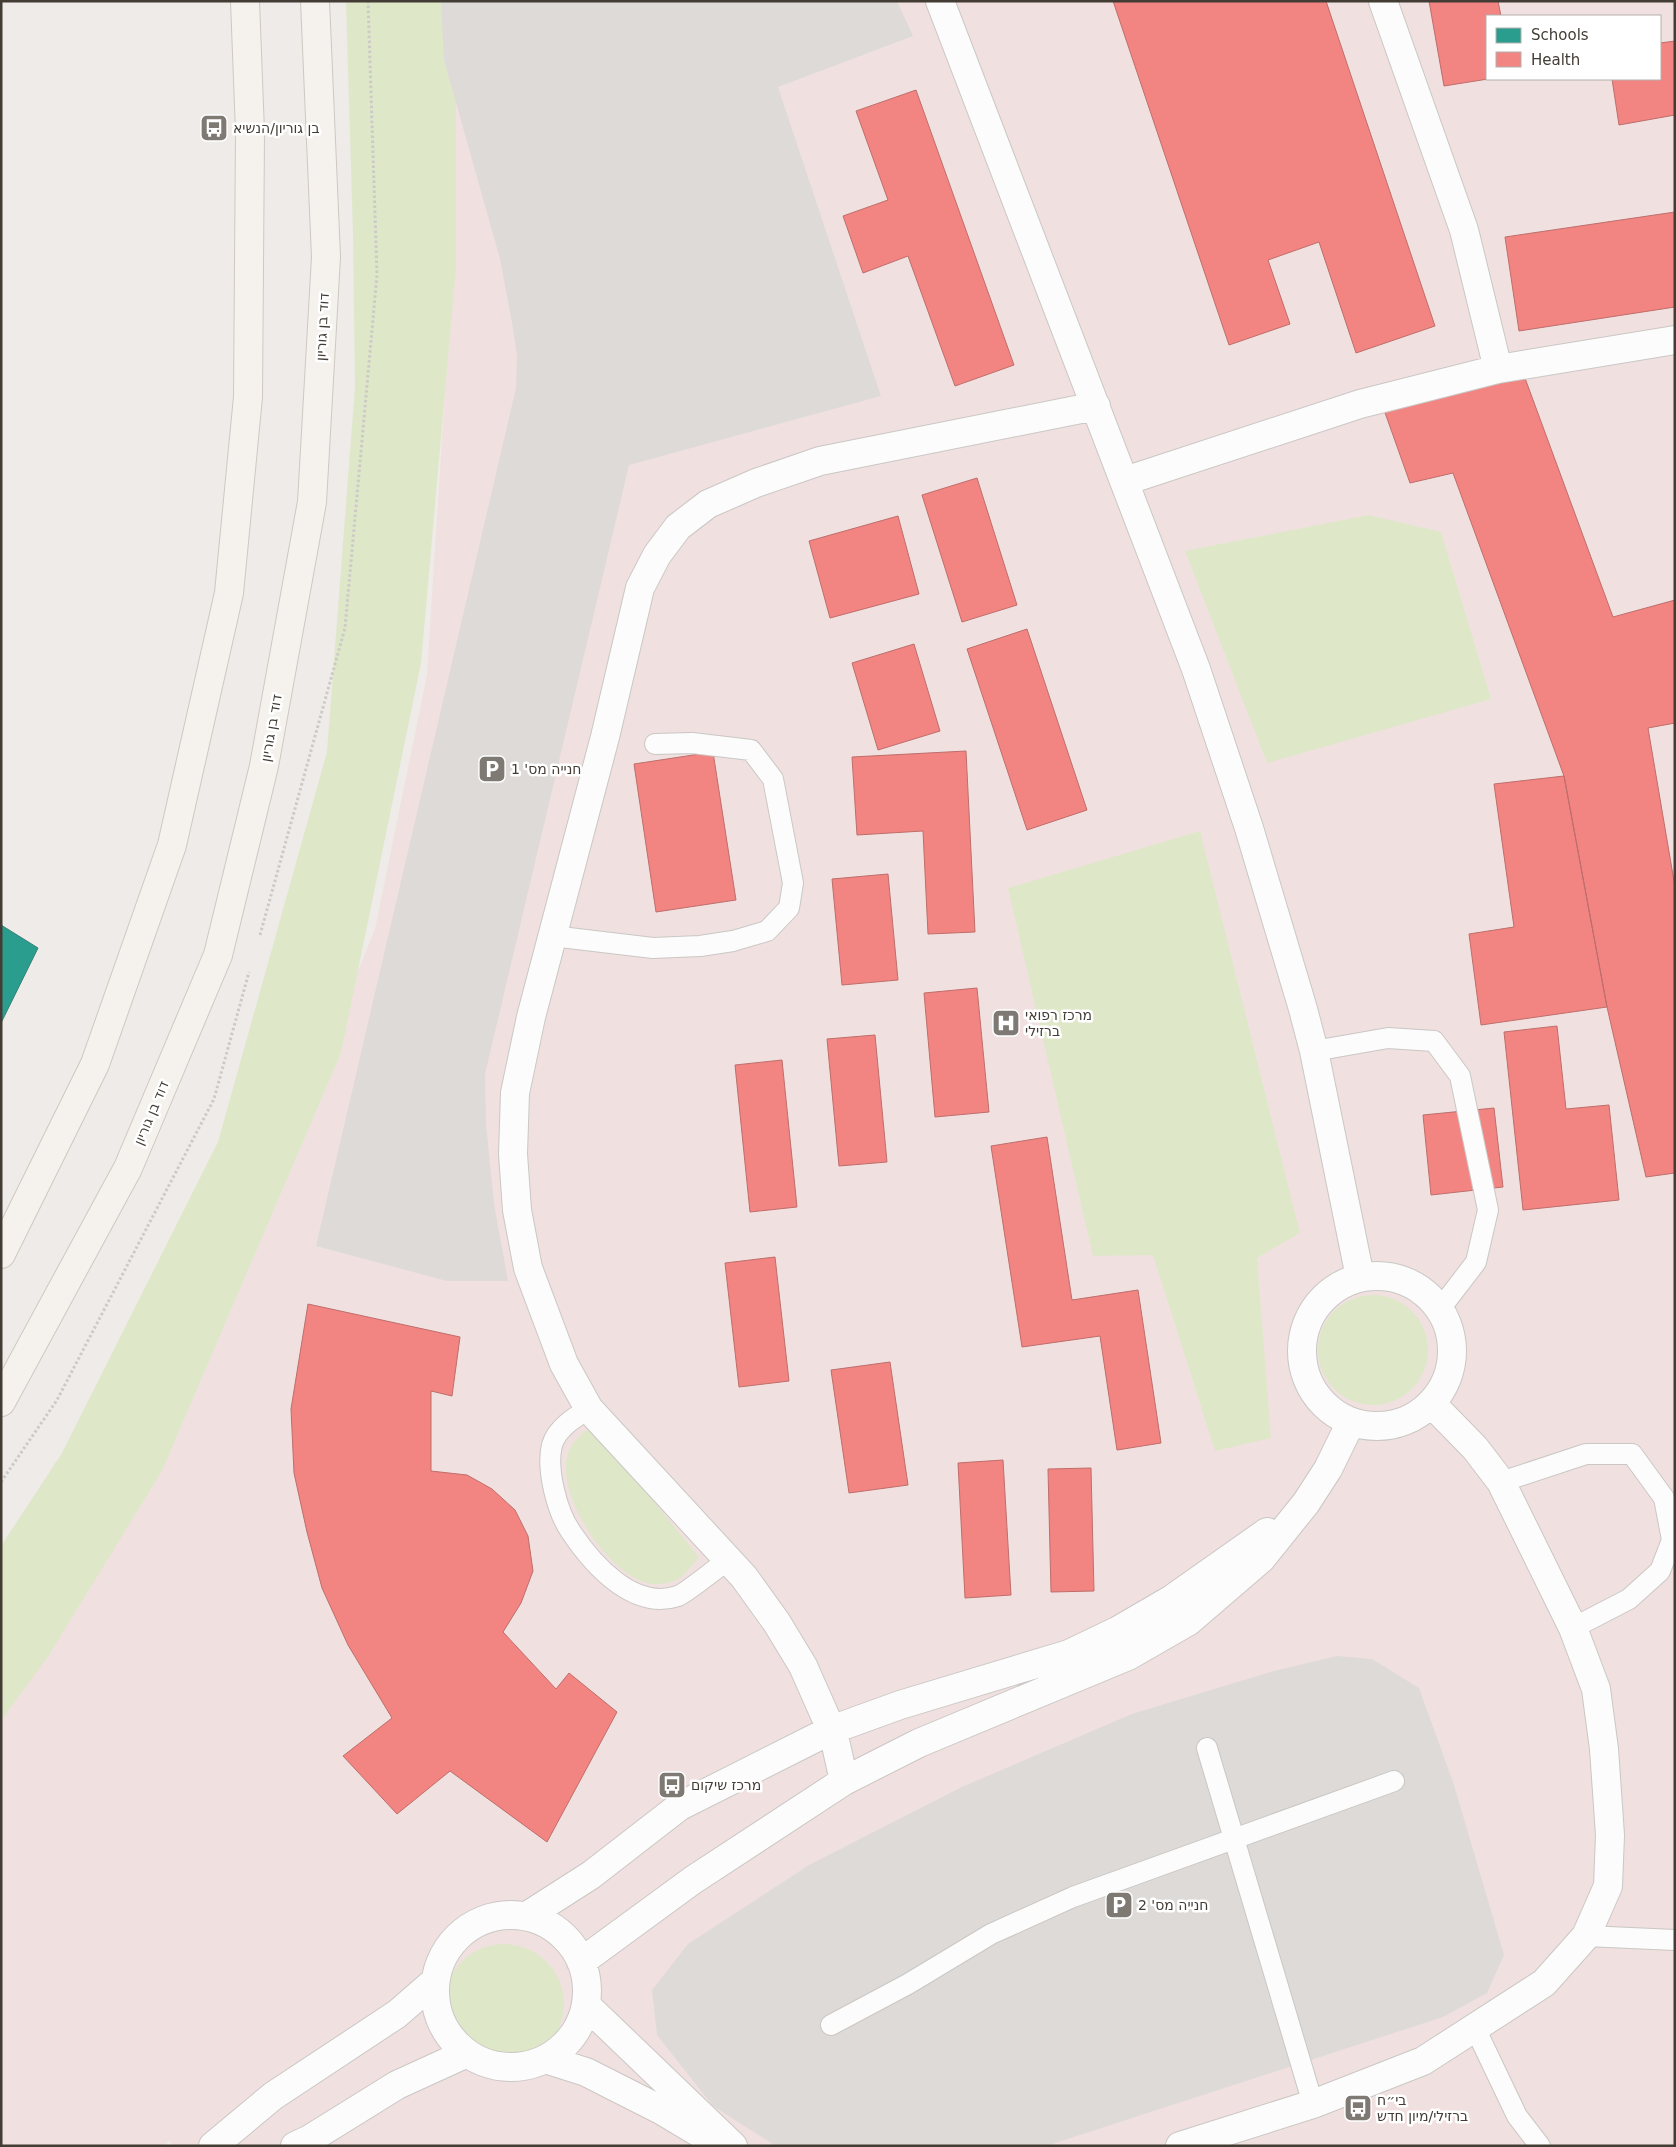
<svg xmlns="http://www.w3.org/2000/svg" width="1676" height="2147" viewBox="0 0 1676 2147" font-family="'DejaVu Sans','Noto Sans Hebrew',sans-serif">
<rect width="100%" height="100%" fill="#eeebe8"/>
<path fill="#f0e1e0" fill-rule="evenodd" d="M434 1H1675V2146H174L169 2140 163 2146H1V1650L299 1117 375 929 427 675 446 375ZM1487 16H1660V79H1487Z"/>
<path fill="#dfe7c9" d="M346 1H456V268L421 663 341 1053 162 1471 49 1655 1 1721V1546L62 1453 218 1142 327 752 355 387 353 233Z
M1369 515 1441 532 1491 699 1267 763 1185 551Z
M1200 831 1300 1233 1257 1258 1271 1438 1215 1451 1153 1255 1093 1256 1008 888Z
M1318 1350a55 55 0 1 1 110 0a55 55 0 1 1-110 0Z
M592 1426 699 1557C692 1565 685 1577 674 1581 668 1583 659 1585 652 1584 609 1578 554 1494 568 1453 572 1441 582 1433 592 1426Z
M444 2004a60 60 0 1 1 120 0a60 60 0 1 1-120 0Z"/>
<path fill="#dddad8" d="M441 1H897L913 36 778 87 881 396 629 465 485 1074 486 1124 494 1204 508 1281H447L316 1246 516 388 517 356 513 328 500 259 444 60Z
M1337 1656 1372 1659 1419 1688 1454 1785 1504 1955 1487 1993 1443 2017 1046 2146H776L713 2106 657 2035 652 1990 688 1944 809 1865 962 1787 1132 1714 1274 1671Z"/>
<path fill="#2a9d8f" stroke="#328074" d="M1 925 38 948 1 1023Z"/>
<path fill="#f28482" stroke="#be6e6b" d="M1113 1H1326L1435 326 1356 353 1319 242 1268 260 1290 324 1229 345Z
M1429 1H1498L1501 16H1487L1488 79 1444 86Z
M1675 41V115L1619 125 1612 79H1660V43Z
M916 90 1014 365 955 386 908 256 863 273 843 216 888 200 856 111Z
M1675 212V307L1519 331 1505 237Z
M1522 370 1613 617 1675 600V723L1648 728 1675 887V1173L1646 1177 1607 1007 1564 776 1453 473 1410 483 1383 407Z
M977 478 1017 605 962 622 922 495Z
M898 516 919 594 830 618 809 541Z
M1027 629 1087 810 1027 830 967 649Z
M914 644 940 731 878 750 852 663Z
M966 751 975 932 928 934 923 831 857 835 852 757Z
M713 752 736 900 656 912 634 764Z
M1564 776 1607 1007 1481 1025 1469 934 1514 927 1494 784Z
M888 874 898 980 842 985 832 879Z
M977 988 989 1112 935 1117 924 993Z
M1557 1026 1566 1109 1609 1105 1619 1200 1523 1210 1504 1032Z
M875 1035 887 1162 839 1166 827 1039Z
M782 1060 797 1207 750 1212 735 1065Z
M1494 1108 1503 1187 1431 1195 1423 1115Z
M1047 1137 1072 1300 1138 1290 1161 1443 1117 1450 1100 1336 1022 1347 991 1146Z
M775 1257 789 1381 739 1387 725 1263Z
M308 1304 460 1337 452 1396 431 1391V1471L467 1475 492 1489 515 1510 528 1536 533 1571 521 1603 503 1632 556 1689 569 1673 617 1712 547 1842 450 1771 397 1814 343 1756 392 1718 348 1645 322 1588 307 1532 294 1473 291 1409Z
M890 1362 908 1485 849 1493 831 1370Z
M1003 1460 1011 1595 965 1598 958 1463Z
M1091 1468 1094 1591 1051 1592 1048 1469Z"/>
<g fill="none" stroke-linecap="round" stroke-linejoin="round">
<defs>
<path id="service" d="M552 936 653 948 700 946 733 941 767 931 789 908 793 883 773 779 751 750 692 743 655 744
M1314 1051 1388 1038 1434 1041 1460 1076 1488 1210 1476 1262 1440 1309
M589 1409C575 1417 557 1428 552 1445 546 1469 557 1512 571 1532 593 1565 634 1611 678 1596 688 1592 716 1568 727 1561
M1501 1482 1586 1454H1632L1664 1498 1672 1540 1660 1571 1629 1599 1573 1628
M1207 1748 1313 2104
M1586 1936 1675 1940
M831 2025 908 1984 991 1934 1073 1897 1394 1781
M1475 2028 1517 2116 1540 2146"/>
<path id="minor" d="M940 1 1196 669 1249 828 1303 1009 1314 1051 1360 1277
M1383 1 1464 230 1498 369
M1125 481 1360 404 1498 369 1675 340
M1302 1351a75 75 0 1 1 150 0a75 75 0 1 1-150 0Z
M844 1781 834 1736 803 1666 777 1623 744 1577 589 1409 564 1364 528 1268 517 1210 513 1154 515 1093 531 1017 605 737 640 588 657 555 678 527 708 504 756 483 820 461 1096 406
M435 1991a76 76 0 1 1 152 0a76 76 0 1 1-152 0Z
M527 1916 591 1875 680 1806 831 1730 900 1705 1069 1654 1117 1631 1172 1599 1267 1532
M581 1962 693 1880 844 1781 919 1743 1128 1656 1189 1621 1261 1559 1306 1503 1328 1469 1351 1422
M586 2005 733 2146
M545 2059 586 2072 661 2110 708 2138
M213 2146 273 2096 397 2014 435 1981
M295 2146 310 2139 397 2085 467 2053
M1180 2146 1313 2104 1423 2061 1544 1983 1586 1936 1608 1886 1610 1835 1604 1749 1596 1689 1573 1628 1501 1482 1475 1448 1431 1403"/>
<path id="secondary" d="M1 1254 95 1064 172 845 229 593 248 397 250 132 245 1
M1 1402 128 1168 218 955 264 766 312 502 326 257 315 1"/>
</defs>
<use href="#service" stroke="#cac7c4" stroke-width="22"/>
<use href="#minor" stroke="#cac7c4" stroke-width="30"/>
<use href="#secondary" stroke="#cec8c1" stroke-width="30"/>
<path stroke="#cccac6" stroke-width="3" stroke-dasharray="2.5 2.5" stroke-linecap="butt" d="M260 935 345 628 377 275 368 1
M1 1482 57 1400 214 1099 249 972"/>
<use href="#service" stroke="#fcfcfc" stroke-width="20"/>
<use href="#minor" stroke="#fcfcfc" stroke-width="28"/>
<use href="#secondary" stroke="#f5f2ee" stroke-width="28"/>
</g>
<defs>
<symbol id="bus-square" viewBox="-11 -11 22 22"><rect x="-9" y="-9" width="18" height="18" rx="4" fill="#7f7974" stroke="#fff"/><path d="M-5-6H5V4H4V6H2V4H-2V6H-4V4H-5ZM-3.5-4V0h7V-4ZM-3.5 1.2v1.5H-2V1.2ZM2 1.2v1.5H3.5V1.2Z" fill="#fff"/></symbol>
<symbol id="parking-square" viewBox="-11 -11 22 22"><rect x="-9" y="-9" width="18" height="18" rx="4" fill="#7f7974" stroke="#fff"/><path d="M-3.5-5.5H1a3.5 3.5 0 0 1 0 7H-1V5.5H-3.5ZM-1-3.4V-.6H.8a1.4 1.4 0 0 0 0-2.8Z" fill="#fff"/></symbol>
<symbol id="hospital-square" viewBox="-11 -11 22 22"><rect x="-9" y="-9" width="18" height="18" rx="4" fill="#7f7974" stroke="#fff"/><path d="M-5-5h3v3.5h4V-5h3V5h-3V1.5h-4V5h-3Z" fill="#fff"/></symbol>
</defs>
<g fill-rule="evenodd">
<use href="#bus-square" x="198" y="112" width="32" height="32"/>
<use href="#parking-square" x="476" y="753" width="32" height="32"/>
<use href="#hospital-square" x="990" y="1007" width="32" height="32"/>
<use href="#bus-square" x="656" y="1769" width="32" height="32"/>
<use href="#parking-square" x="1103" y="1889" width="32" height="32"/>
<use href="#bus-square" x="1342" y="2092" width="32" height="32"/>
</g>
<g text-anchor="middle" stroke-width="5" stroke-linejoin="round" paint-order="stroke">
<g font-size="14" fill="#433c35" stroke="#fff" text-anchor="start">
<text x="233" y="133">בן גוריון/הנשיא</text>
<text x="511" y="774">חנייה מס' 1</text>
<text x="1025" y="1020">מרכז רפואי<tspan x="1025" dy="16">ברזילי</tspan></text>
<text x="691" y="1790">מרכז שיקום</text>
<text x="1138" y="1910">חנייה מס' 2</text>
<text x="1377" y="2105">בי״ח<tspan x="1377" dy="16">ברזילי/מיון חדש</tspan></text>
</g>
<g font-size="14" fill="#433c35" stroke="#fff">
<text transform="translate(322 327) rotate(-87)" y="5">דוד בן גוריון</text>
<text transform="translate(271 728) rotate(-80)" y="5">דוד בן גוריון</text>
<text transform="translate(151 1113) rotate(-67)" y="5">דוד בן גוריון</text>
</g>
</g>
<rect width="1676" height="2147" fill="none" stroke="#433c35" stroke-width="5"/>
<rect x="1486" y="15" width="175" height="65" fill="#ffffff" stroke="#b4b1ae"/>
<rect x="1496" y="28" width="25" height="15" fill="#2a9d8f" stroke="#b4b1ae"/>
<text x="1531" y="40" font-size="15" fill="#433c35">Schools</text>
<rect x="1496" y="52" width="25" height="15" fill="#f28482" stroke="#b4b1ae"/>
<text x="1531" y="65" font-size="15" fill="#433c35">Health</text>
</svg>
